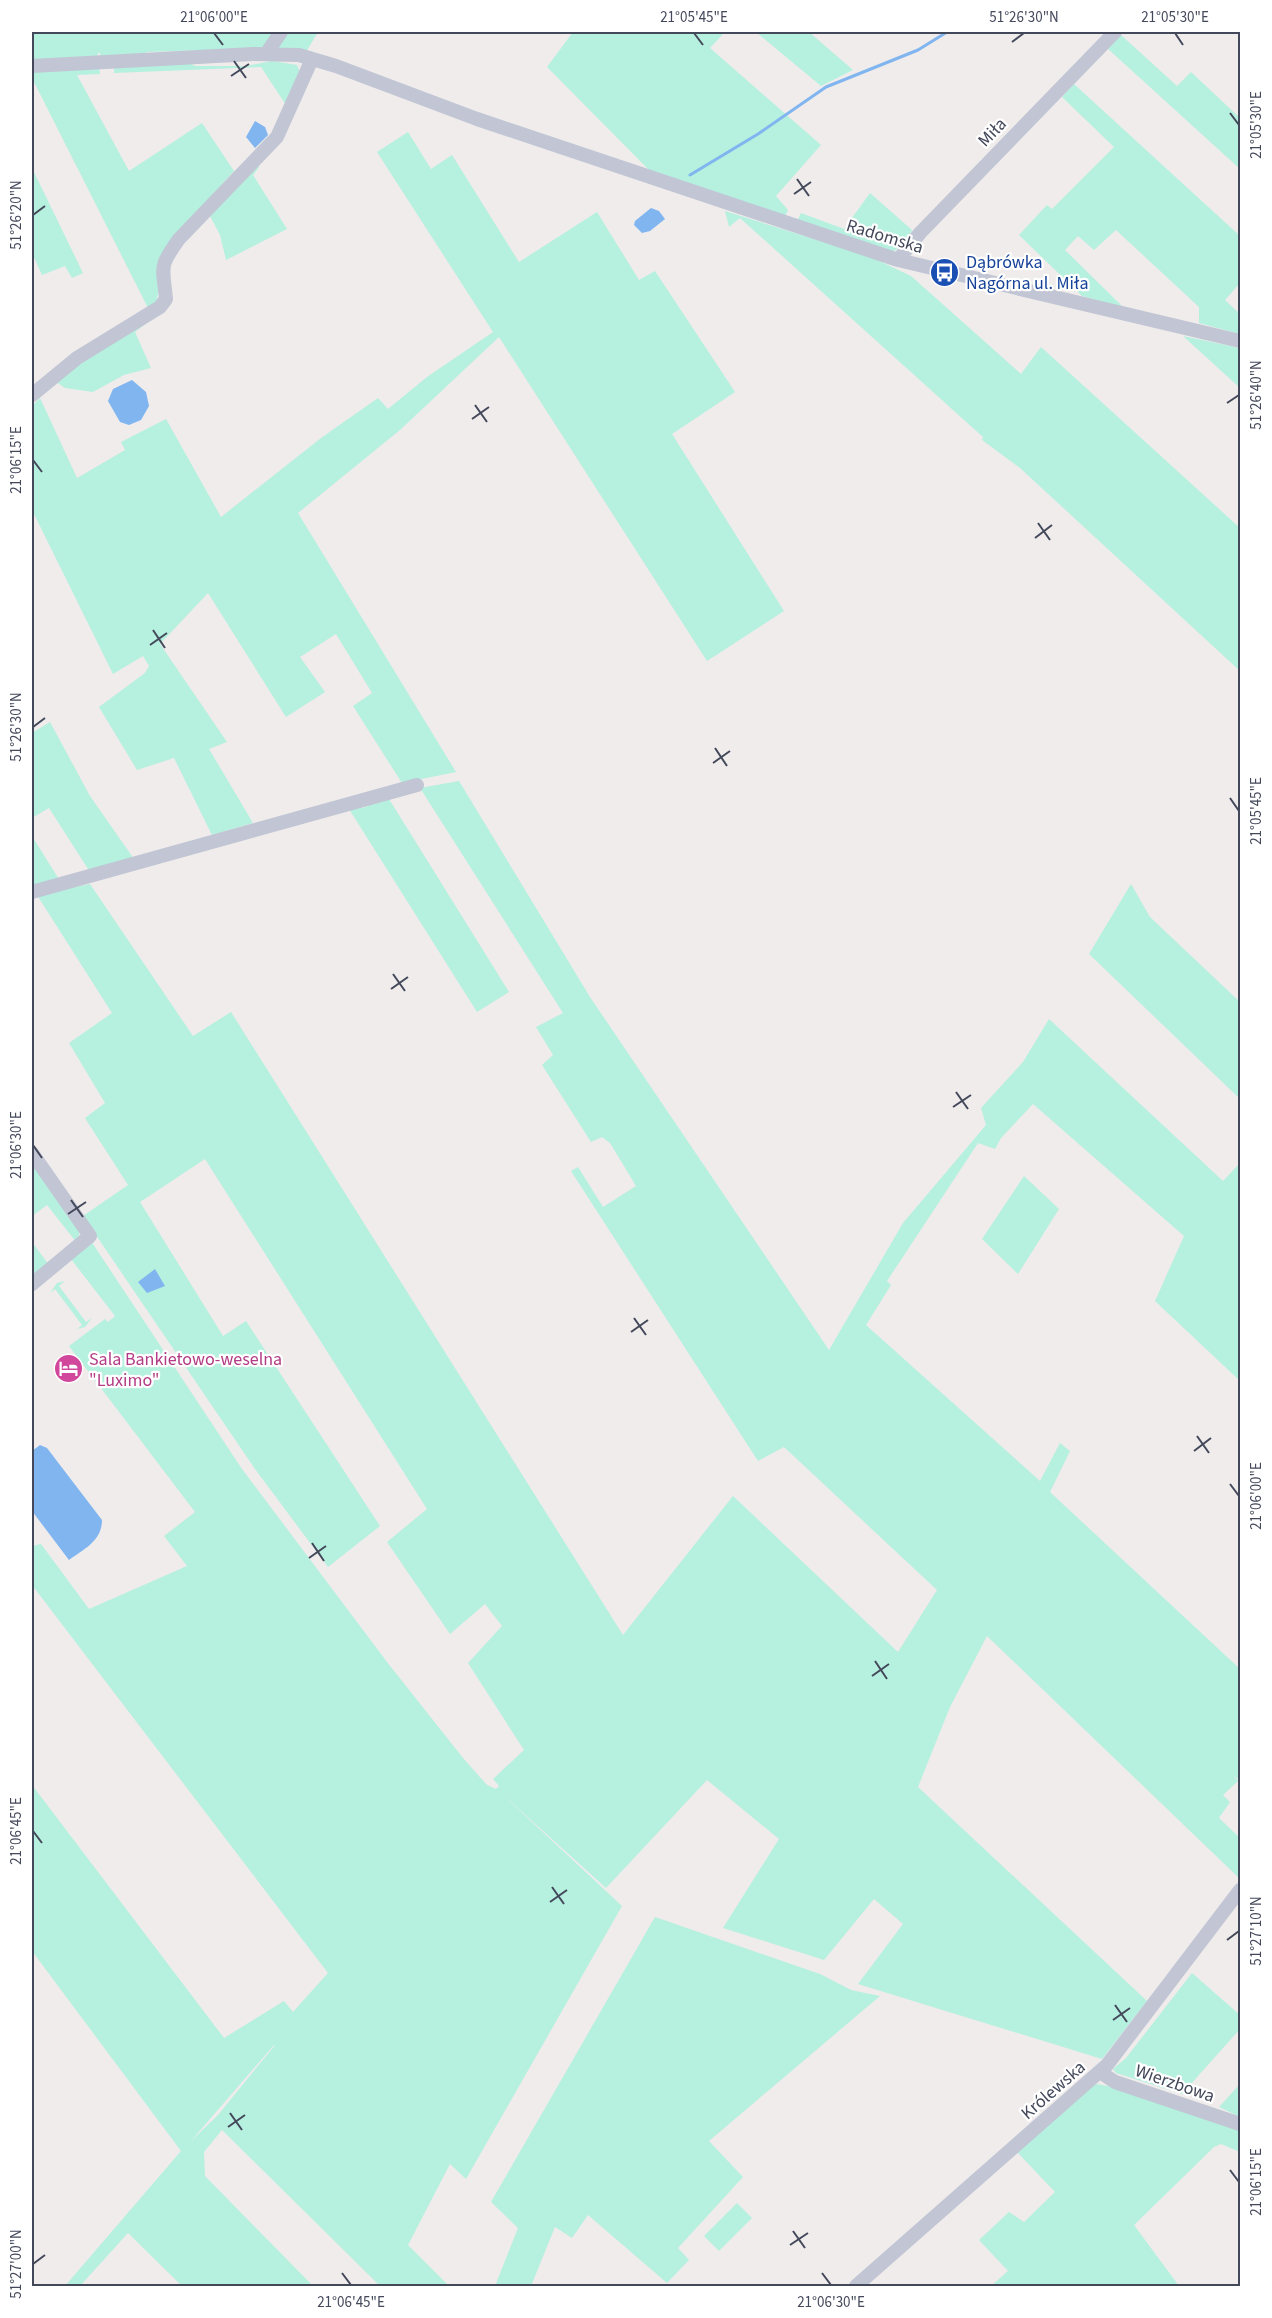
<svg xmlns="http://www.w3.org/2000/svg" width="1272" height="2318" viewBox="0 0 1272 2318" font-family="'Source Sans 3',sans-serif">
<rect width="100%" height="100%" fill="#efeceb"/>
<path fill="#b6f0df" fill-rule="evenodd" d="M32 32H274L262 48 147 52 141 57 100 60V53H98L97 59 32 61Z
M285 32H318L306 52 279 50V44Z
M573 32H725L710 48 821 145 776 196 788 210 785 216 652 173 547 67Z
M756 32H809L853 70 821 86Z
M1121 35 1177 86 1191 72 1240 118V169L1107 48Z
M272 61 297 65 300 73 286 105 261 67 114 73V67L190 63 195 66H246Z
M99 67 100 74 77 75 129 171 202 123 234 171 170 242 156 303 149 310 32 78V71Z
M1074 84 1240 236V283L1225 300 1240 314V334L1199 323V307L1116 230 1094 250 1078 236 1065 250 1124 308 1082 296 1019 235 1047 205 1052 209 1114 147 1062 97Z
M408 132 431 169 452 155 519 262 597 212 639 280 655 271 735 392 672 434 784 611 707 661 499 337 400 430 298 513 456 772 402 783 353 706 372 693 336 634 300 657 325 692 286 717 208 593 160 644 227 742 209 749 253 823 212 835 174 758 137 770 99 707 145 673 149 666 143 656 113 674 32 510V406L40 398 77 478 125 450 121 442 166 419 221 517 321 438 378 398 388 409 427 377 493 332 377 152Z
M260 166 253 175 287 229 226 260 220 235 209 214 255 168Z
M32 168 83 273 72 278 65 266 42 275 32 253Z
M870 193 912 230 907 241 893 252 797 221 801 213 844 229Z
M725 211 871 257 911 276 1021 374 1041 347 1240 528V671L1020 468 982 440 983 437 740 218 729 227Z
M168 307 135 332 151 368 124 375 93 392 65 388 55 381 91 353Z
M1183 336 1240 348V388Z
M50 722 90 796 134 859 90 872 49 808 32 818V733Z
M459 781 590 997 829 1350 903 1223 986 1125 981 1108 1023 1062 1049 1019 1223 1181 1240 1163V1191L1238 1194 1240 1197V1381L1155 1301 1184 1236 1033 1104 1001 1138 995 1149 978 1143 887 1281 891 1285 866 1325 1040 1481 1060 1443 1070 1451 1050 1492 1240 1669V1781L1233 1775 1238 1781 1223 1795 1230 1802 1219 1818 1240 1838V1874L1238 1877 987 1636 950 1707 918 1787 1147 2001 1102 2059 858 1984 903 1924 874 1899 824 1960 723 1928 779 1839 707 1780 606 1888 501 1793 622 1906 466 2179 450 2164 408 2245 449 2286H380L222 2130 204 2152 205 2176 313 2286H182L128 2233 80 2286H65L181 2151 32 1951V1785L224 2038 284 2001 293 2012 328 1973 32 1585V1546L41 1544 89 1609 187 1566 164 1536 195 1512 69 1346 105 1319 108 1322 115 1316 71 1259 91 1241 242 1469 387 1662 463 1758 487 1785 496 1789 499 1786 493 1779 524 1750 468 1663 502 1626 485 1604 450 1634 387 1542 427 1509 205 1159 140 1202 223 1336 246 1321 380 1526 328 1567 255 1469 83 1216 128 1185 85 1118 105 1103 69 1043 112 1013 37 895 90 884 193 1036 231 1012 623 1635 733 1496 898 1652 937 1590 784 1447 758 1461 571 1171 578 1167 603 1207 636 1186 610 1143 602 1137 591 1142 542 1065 553 1055 536 1027 563 1013 420 788ZM275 2045 218 2115 191 2141 274 2045Z
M389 799 509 992 477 1012 349 809 359 805 362 808 368 806 367 803Z
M32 836 60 881 32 889Z
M1131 884 1150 917 1240 1002V1099L1089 954Z
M32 1164 80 1231 77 1243 47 1205 32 1216Z
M1024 1176 1059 1209 1018 1274 982 1239Z
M32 1242 49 1265 32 1278Z
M65 1281 59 1286 86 1322 92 1318 85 1327 77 1329 82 1325 55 1289 50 1293 57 1283Z
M655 1917 820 1974 851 1990 880 1996 709 2141 743 2177 678 2248 689 2260 667 2283 588 2215 572 2238 555 2227 531 2286H495L518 2228 491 2202Z
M1192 1973 1240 2015V2029L1182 2094 1116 2073 1113 2069 1126 2058Z
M1097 2084 1128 2090 1240 2129V2152L1221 2144 1214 2147 1134 2225 1179 2286H991L1008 2271 979 2240 1009 2212 1024 2222 1055 2192 1017 2152 1091 2086Z
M1240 2084V2117L1219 2107Z
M737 2203 752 2218 719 2251 704 2236Z"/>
<path fill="#80b5f0" d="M255 121 265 127 268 135 255 148 246 137Z
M651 208 659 211 665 219 650 231 642 233 634 225 635 221Z
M132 380 146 392 149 406 141 420 129 425 120 422 108 401 113 389Z
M155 1269 165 1286 147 1293 138 1282Z
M40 1445 47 1448 102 1520C102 1541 84 1549 69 1560L32 1511V1451Z"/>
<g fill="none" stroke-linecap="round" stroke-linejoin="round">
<path stroke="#80b5f0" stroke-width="3" d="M690 175 758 134 826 87 918 50 947 32"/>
<path stroke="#c1c5d4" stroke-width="14" d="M266 54 281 32
M32 66 253 54 299 55 336 66 477 119 898 260 1240 341
M898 260 920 233 1115 32
M32 395 77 358 160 307 166 299C163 266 158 268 179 239L277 137 312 59
M32 892 417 785
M32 1153 90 1236 32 1284
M1100 2072 1115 2082 1240 2124
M856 2286 1107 2065 1240 1890"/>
</g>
<path fill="none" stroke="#43485a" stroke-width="2" d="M214 33 223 45M694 33 703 45M1175 33 1183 45M1012 42 1024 33M234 61 246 78M231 76 249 64M1230 113 1239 125M797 179 809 196M794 194 811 182M33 215 45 206M1227 403 1239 395M475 405 487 422M472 419 489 407M33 460 42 472M1038 523 1050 540M1035 538 1052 525M153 630 165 648M150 645 167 633M33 727 45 718M715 748 727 766M713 763 730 751M1230 798 1239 811M393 974 405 991M391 989 408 977M956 1092 968 1109M953 1107 971 1095M33 1145 42 1158M71 1200 83 1217M68 1214 86 1202M634 1318 646 1335M631 1332 648 1320M1197 1436 1209 1453M1194 1451 1211 1438M1230 1484 1239 1496M312 1543 324 1561M309 1558 326 1546M875 1661 887 1679M872 1676 889 1664M33 1831 42 1843M552 1887 564 1904M550 1902 567 1890M1227 1940 1239 1931M1115 2005 1127 2022M1113 2020 1130 2008M230 2113 242 2130M228 2127 245 2115M1230 2170 1239 2182M793 2231 805 2248M790 2245 808 2233M33 2264 45 2255M342 2273 351 2285M822 2273 831 2285"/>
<defs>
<symbol id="bus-disc" viewBox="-11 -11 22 22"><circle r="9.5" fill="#1a4fb4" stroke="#fff"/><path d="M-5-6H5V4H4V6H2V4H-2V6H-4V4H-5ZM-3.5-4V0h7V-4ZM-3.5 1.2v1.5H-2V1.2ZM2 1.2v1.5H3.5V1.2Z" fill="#fff"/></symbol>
<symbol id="hotel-disc" viewBox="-11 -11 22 22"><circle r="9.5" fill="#d1479c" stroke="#fff"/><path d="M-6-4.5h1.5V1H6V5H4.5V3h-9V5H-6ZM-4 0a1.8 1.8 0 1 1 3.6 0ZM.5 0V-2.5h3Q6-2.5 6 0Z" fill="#fff"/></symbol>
</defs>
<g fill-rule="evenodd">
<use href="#bus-disc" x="928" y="256" width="33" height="33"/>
<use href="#hotel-disc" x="52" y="1352" width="33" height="33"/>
</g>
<g text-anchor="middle" stroke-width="4.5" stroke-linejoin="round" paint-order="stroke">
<g font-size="18" fill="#43485a" stroke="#fff">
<text transform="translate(992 132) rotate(-46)" y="6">Miła</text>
<text transform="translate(885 236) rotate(17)" y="6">Radomska</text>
<text transform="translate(1175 2083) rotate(19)" y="6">Wierzbowa</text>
<text transform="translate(1053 2090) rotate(-41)" y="6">Królewska</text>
</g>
<g font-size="18" fill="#164399" stroke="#fff" text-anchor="start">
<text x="966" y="268">Dąbrówka<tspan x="966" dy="21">Nagórna ul. Miła</tspan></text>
</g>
<g font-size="18" fill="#b23c85" stroke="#fff" text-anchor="start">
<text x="89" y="1365">Sala Bankietowo-weselna<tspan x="89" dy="21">"Luximo"</tspan></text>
</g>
</g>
<rect width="1272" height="2318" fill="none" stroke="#ffffff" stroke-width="66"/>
<rect x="33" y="33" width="1206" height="2252" fill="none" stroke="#43485a" stroke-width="2"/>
<g font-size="15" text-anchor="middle" fill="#43485a">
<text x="214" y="22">21°06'00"E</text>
<text x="694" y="22">21°05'45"E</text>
<text x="1024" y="22">51°26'30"N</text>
<text x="1175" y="22">21°05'30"E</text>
<text transform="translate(1256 125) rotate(-90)" y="5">21°05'30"E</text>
<text transform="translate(16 215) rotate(-90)" y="5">51°26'20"N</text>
<text transform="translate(1256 395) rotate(-90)" y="5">51°26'40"N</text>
<text transform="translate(16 460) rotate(-90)" y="5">21°06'15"E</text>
<text transform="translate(16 727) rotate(-90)" y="5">51°26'30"N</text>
<text transform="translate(1256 811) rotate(-90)" y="5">21°05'45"E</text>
<text transform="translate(16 1145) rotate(-90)" y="5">21°06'30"E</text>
<text transform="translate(1256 1496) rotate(-90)" y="5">21°06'00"E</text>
<text transform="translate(16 1831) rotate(-90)" y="5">21°06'45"E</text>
<text transform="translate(1256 1931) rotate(-90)" y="5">51°27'10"N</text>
<text transform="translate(1256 2182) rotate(-90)" y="5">21°06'15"E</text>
<text transform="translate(16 2264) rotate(-90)" y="5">51°27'00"N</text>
<text x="351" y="2307">21°06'45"E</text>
<text x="831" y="2307">21°06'30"E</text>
</g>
</svg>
